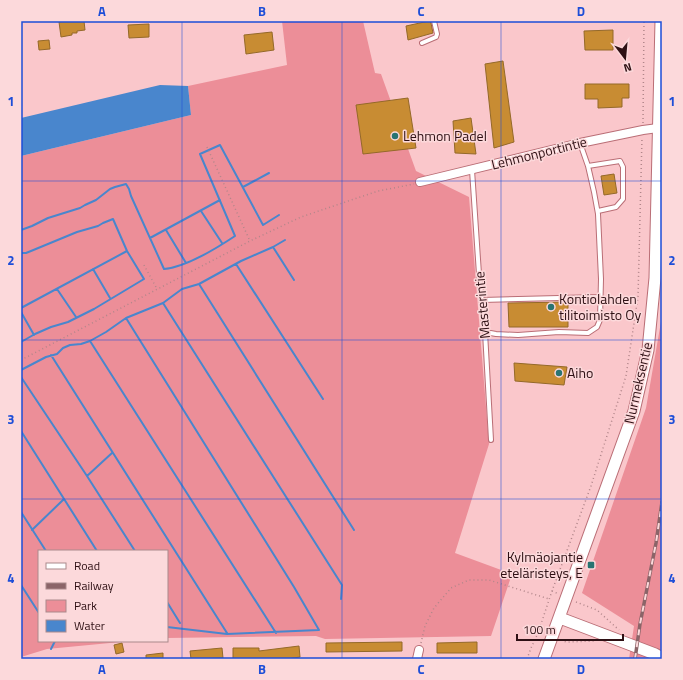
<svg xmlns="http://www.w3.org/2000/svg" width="683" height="680" viewBox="0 0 683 680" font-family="'Titillium Web',sans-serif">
<rect width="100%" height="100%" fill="#fac7cb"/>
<path fill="#ec8e98" d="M282 21H363L375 73 381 74 416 171 469 197 489 444 455 553 512 574 491 636 325 639 316 636 167 638V551H39V641H131L47 649 21 657V156L191 115 188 86 287 65Z
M662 316V659H629L634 626 582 593 646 408Z"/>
<path fill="#4986cd" d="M160 85 188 86 191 115 21 156V118Z"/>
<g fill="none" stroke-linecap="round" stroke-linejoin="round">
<path stroke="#4986cd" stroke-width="2" d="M243 187 269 173
M201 211 222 243
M21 230 32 226 48 218 80 208 85 205 96 200 110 189 115 187 126 184 129 189 131 196 164 269C185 267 217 248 235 236L200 154 220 145 263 225 279 215
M166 230 186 263
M150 238 220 200
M273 247 294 280
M21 253H26L31 251 77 232 98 226 103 223 113 219 127 251 144 279 94 309 68 322 51 327 35 334 21 342
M236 264 323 399
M93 269 110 298
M199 284 354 530
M57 289 76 317
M163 303 342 585 341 599
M21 308 127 251
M21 312 34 335
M126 318 294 587 319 630 227 634 167 627
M90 341 276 633
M51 355 227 633
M21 370 46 357 57 354 63 348 70 345 81 344 90 341 106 332 126 318 163 303 182 289 199 284 241 261 273 247 285 240
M21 377 87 476 135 551
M21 431 97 551
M87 476 112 453
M21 512 46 551
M32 530 64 499
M21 585 39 613
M167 602 180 623
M51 649 55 641"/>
</g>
<path fill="#c88c33" stroke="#946929" d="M64 21H84L85 30 77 31V33H72V35L61 37 59 22Z
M429 21 431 23 433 33 408 40 406 26Z
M149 24V37L129 38 128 25Z
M613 30V50H585L584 31Z
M272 32 274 50 246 54 244 35Z
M49 40 50 49 39 50 38 41Z
M503 61 514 142 494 148 485 64Z
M585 84H629V98H622V107L598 108V99H585Z
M408 98 416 148 363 154 356 105Z
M471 118 476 154 455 153 453 121Z
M614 174 617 193 604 195 601 176Z
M568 302V327H509L508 303Z
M514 363 567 367 564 385 515 381Z
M402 642V651L326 652V643Z
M477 642V653H437V643Z
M122 643 124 652 116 654 114 645Z
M299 646 300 657 287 659H233V648H259V651Z
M222 648 223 658 191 659 190 651Z
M163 653V659H146V655Z"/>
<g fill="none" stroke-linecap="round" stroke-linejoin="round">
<defs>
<path id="lane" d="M422 43 436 37 437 34 434 21
M588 166 620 161 623 167V199L616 207 598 211
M472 170 479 274 485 332 491 440
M482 300 600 297
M485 332 496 334 518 335 559 332 588 333 597 327 600 320 601 279 598 214 594 192 588 166 580 143"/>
<path id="street" d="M420 182 580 143 643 130 658 128
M417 659 419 650"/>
<path id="secondary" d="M560 618 655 654 662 658
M544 659 634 411 648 350 655 278 661 21"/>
</defs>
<use href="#lane" stroke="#ba6e76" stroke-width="6"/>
<use href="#street" stroke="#ba6e76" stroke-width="10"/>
<use href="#secondary" stroke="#ba6e76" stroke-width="13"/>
<path stroke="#b1868a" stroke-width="1.5" stroke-dasharray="1 3" stroke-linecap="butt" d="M643 123 644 21
M207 147 250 241
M144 265 157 289
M21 360 250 241 301 217 378 191 414 184
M552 591 559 594
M576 602 597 610 619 630
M561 640 566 642 595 641
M421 643 425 626 434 608 451 588 469 580H489L549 599
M527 659 531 648 538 633 552 591 591 486 626 376 638 297 642 137"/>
<use href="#lane" stroke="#fff" stroke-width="4"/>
<use href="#street" stroke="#fff" stroke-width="8"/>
<use href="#secondary" stroke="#fff" stroke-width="11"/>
<defs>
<path id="rail" d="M635 659 640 624 656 543 662 502"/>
</defs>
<use href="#rail" stroke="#8b6468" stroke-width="3.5"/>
<use href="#rail" stroke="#fcd9db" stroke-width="2" stroke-dasharray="6" stroke-linecap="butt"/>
</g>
<path fill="none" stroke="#1d4ed8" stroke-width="1" stroke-opacity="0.55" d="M182 21V659M342 21V659M501 21V659M21 181H662M21 340H662M21 499H662"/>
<g fill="#297472" stroke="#fcd9db" stroke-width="1.5">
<circle cx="395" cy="136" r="4"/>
<circle cx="551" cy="307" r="4"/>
<circle cx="559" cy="373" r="4"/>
<rect x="587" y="561" width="8" height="8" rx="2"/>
</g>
<g text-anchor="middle" stroke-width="3" stroke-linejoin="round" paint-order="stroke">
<g font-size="14" fill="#2e1014" stroke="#fcd9db" text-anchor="start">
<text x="403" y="141">Lehmon Padel</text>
<text x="559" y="304">Kontiolahden<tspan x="559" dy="16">tilitoimisto Oy</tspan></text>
<text x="567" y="378">Aiho</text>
<text x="583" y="562" text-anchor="end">Kylmäojantie<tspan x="583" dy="16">eteläristeys, E</tspan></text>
</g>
<g font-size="14" fill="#2e1014" stroke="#fcd9db">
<text transform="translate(539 153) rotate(-14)" y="5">Lehmonportintie</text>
<text transform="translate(482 305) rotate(-95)" y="5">Masterintie</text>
<text transform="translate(638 383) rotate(-77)" y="5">Nurmeksentie</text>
</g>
</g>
<rect width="683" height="680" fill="none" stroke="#fcd9db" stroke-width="44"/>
<rect x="38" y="550" width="130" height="92" fill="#fcd9db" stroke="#aa898b"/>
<rect x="46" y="563" width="20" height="6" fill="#ffffff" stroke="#aa898b"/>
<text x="74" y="570" font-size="12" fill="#2e1014">Road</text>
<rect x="46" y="583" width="20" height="6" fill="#8b6468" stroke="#aa898b"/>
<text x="74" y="590" font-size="12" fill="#2e1014">Railway</text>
<rect x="46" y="600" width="20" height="12" fill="#ec8e98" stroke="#aa898b"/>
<text x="74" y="610" font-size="12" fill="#2e1014">Park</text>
<rect x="46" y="620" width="20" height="12" fill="#4986cd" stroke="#aa898b"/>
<text x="74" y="630" font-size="12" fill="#2e1014">Water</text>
<g transform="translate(625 58) rotate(164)" stroke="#fcd9db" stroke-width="3" paint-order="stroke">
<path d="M0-3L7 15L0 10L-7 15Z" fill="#2e1014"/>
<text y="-6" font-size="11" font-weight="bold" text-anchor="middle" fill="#2e1014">N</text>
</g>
<path d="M517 634v6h106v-6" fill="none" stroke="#2e1014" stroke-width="2"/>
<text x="523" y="634" font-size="12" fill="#2e1014" stroke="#fcd9db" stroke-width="3" paint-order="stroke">100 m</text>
<rect x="22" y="22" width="639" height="636" fill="none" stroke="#1d4ed8" stroke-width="1.5"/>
<g font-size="13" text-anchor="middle" font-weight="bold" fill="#1d4ed8">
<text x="102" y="16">A</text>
<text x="262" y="16">B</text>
<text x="421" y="16">C</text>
<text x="581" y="16">D</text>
<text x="11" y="106">1</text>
<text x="672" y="106">1</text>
<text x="11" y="265">2</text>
<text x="672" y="265">2</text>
<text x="11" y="424">3</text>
<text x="672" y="424">3</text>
<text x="11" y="583">4</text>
<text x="672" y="583">4</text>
<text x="102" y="674">A</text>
<text x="262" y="674">B</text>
<text x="421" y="674">C</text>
<text x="581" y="674">D</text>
</g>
</svg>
